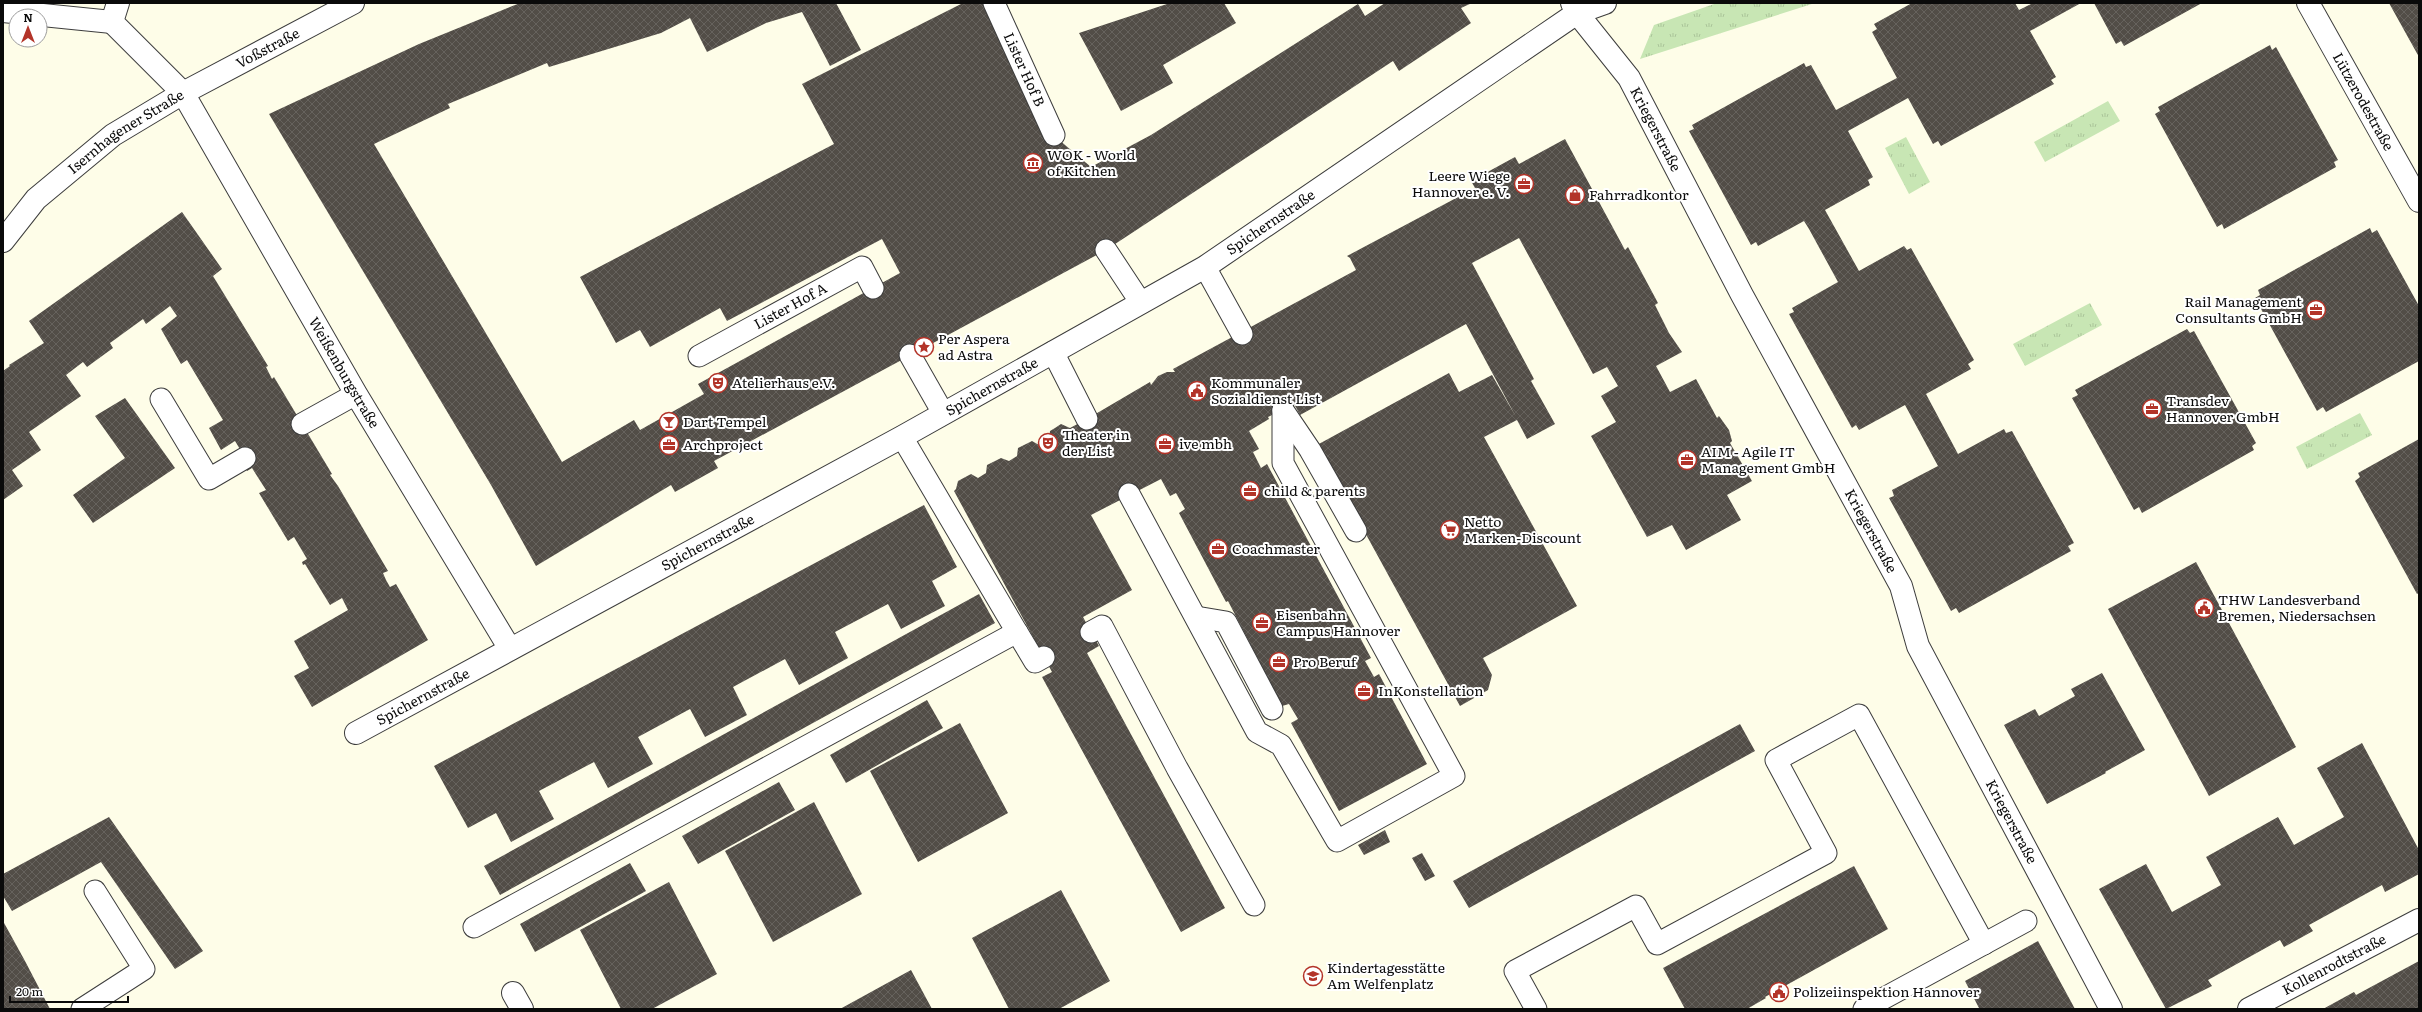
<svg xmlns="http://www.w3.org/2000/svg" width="2422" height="1012" viewBox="0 0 2422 1012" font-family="Literata,serif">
<defs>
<pattern id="grass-tufts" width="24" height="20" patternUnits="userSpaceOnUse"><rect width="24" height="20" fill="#c8e6b4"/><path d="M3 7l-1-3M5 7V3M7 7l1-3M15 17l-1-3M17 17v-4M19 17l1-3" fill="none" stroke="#aac499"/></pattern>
<pattern id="building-cross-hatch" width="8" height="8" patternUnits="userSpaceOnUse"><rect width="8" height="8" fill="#524d47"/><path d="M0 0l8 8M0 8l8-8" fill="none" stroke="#66625d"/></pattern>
</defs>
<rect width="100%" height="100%" fill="#fefde8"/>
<path fill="url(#grass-tufts)" d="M1717 3H1815L1640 59 1654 25Z
M2108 101 2120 121 2045 162 2034 142Z
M1906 137 1930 182 1909 194 1885 148Z
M2090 303 2102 325 2025 366 2013 344Z
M2360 413 2372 435 2307 469 2296 447Z"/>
<path fill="url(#building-cross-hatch)" d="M520 3H836L861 50 830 66 802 12 766 23 707 52 690 18 661 33 549 67 547 63 448 104 450 108 374 144 562 462 634 420 640 430 704 394 698 384 900 273 882 239 727 321 720 308 650 347 640 330 616 343 580 277 834 144 802 84 963 3H983L1038 122 1091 167 1151 135 1358 4 1365 16 1385 3H1472L1461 8 1471 23 1399 71 1393 61 1106 250 714 461 718 468 675 492 671 485 536 566 491 485 269 114 419 44Z
M1170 3H1224L1236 23 1163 65 1173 83 1121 111 1079 33Z
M1912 3H2015L2019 10 2033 3H2081L2030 31 2056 77 2051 80 2054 84 1941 146 1938 141 1933 144 1908 98 1848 131 1873 177 1868 180 1870 185 1825 210 1859 271 1904 246 1907 250 1911 248 1974 360 1968 364 1971 369 1926 394 1958 454 2004 429 2006 433 2012 431 2074 543 2068 546 2071 551 1959 613 1956 608 1951 611 1889 498 1894 496 1892 490 1938 466 1905 405 1859 430 1856 425 1852 428 1789 314 1794 312 1792 308 1838 282 1809 229 1804 221 1758 246 1756 242 1751 245 1689 131 1694 129 1692 125 1804 63 1806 67 1811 65 1836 110 1897 78 1872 32 1877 29 1874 24Z
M2094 3H2202L2124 46 2121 41 2116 44Z
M2389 3H2419V57Z
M2270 45 2272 50 2276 47 2338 160 2334 162 2336 167 2224 229 2222 224 2217 227 2155 114 2160 111 2158 107Z
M1565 139 1625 250 1628 247 1658 303 1655 305 1669 333 1682 352 1656 366 1670 392 1696 379 1717 418 1719 416 1729 430 1732 441 1730 443 1752 481 1727 495 1741 520 1686 550 1672 525 1647 537 1591 436 1616 422 1601 396 1618 386 1607 367 1593 374 1519 238 1472 263 1534 379 1531 381 1555 424 1527 439 1517 420 1484 437 1577 606 1483 658 1492 675 1488 690 1460 706 1317 445 1449 373 1459 392 1492 375 1516 417 1466 324 1300 415 1294 404 1268 417 1269 419 1249 431 1259 449 1253 452 1261 468 1267 464 1371 658 1365 661 1374 677 1379 674 1427 764 1339 811 1291 723 1298 719 1289 704 1282 706 1228 601 1226 602 1179 513 1185 509 1176 493 1170 496 1161 479 1091 515 1132 590 1083 617 1099 646 1087 653 1225 908 1181 932 1042 677 1052 672 954 491 956 489 958 481 971 474 978 478 986 473 987 465 1001 458 1009 461 1017 456 1018 448 1032 441 1039 445 1049 439 1050 431 1055 428 1061 424 1070 428 1087 419 1150 382 1151 385 1158 376 1167 372H1175L1173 369 1356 270 1350 258 1347 256 1475 188 1471 181 1515 157 1519 164Z
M182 212 222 269 213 276 268 366 266 367 272 379 274 377 332 474 330 475 338 486 388 571 383 573 386 580 390 587 396 584 428 640 312 707 294 676 309 668 294 641 348 610 342 598 330 605 305 564 303 565 302 562 307 559 294 537 288 541 259 493 266 490 252 468 247 471 245 468 250 466 235 441 221 450 209 428 223 420 187 360 181 364 161 329 177 316 170 306 146 324 143 319 110 343 113 348 87 367 83 362 66 375 81 396 29 432 41 450 12 470 23 486 3 500V371L10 366 9 365 44 343 29 321Z
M2370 228 2372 233 2377 230 2419 306V361L2326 412 2323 407 2317 411 2255 298 2260 295 2258 290Z
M2187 329 2190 333 2194 331 2256 443 2252 446 2254 450 2142 513 2139 507 2134 510 2072 398 2078 395 2075 390Z
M125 398 175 468 93 523 73 495 125 458 95 416Z
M2419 439V593L2417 594 2355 481 2360 477 2358 473Z
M924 505 957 567 932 581 945 606 901 629 888 604 835 632 848 658 799 685 785 659 733 687 747 715 705 737 690 709 638 737 653 764 608 788 594 762 539 791 554 819 511 842 496 813 468 828 434 766Z
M2196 562 2296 747 2209 796 2108 609Z
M979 594 995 623 500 895 484 866Z
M2102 673 2145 750 2105 772 2106 773 2047 804 2004 725 2035 709 2039 716 2075 696 2071 689Z
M927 700 943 728 846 783 830 755Z
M960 723 1008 813 918 862 870 771Z
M1740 724 1755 751 1469 908 1453 881Z
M2362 743 2419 850V874L2385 892 2382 885 2309 925 2313 931 2284 947 2280 940 2208 980 2212 986 2166 1009 2099 889 2146 864 2172 912 2221 885 2206 857 2278 817 2294 845 2344 817 2317 768Z
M779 782 795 810 698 864 682 836Z
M814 802 862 894 773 942 725 851Z
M109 817 203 951 175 969 101 862 12 911 3 896V874Z
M1385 830 1390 842 1364 855 1358 845Z
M1422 853 1435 876 1425 881 1412 858Z
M630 863 646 891 535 952 520 924Z
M1854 866 1888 929 1765 997 1766 998 1747 1009H1685L1663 968Z
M669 882 717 974 652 1009H621L580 930Z
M1061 890 1110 981 1059 1009H1009L972 938Z
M3 921 25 961 50 1009H3Z
M2038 941 2075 1009H1977L1979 1008 1965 981Z
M2419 961V1009H2323L2354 992 2356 995Z
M911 970 932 1009H840Z"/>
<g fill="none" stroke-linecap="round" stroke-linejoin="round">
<defs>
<g id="service">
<path id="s1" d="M994 3 1054 135"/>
<path d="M1106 250 1141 303"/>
<path d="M1205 267 1242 334"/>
<path d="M1053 352 1087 419"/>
<path d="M910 355 943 413"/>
<path id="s2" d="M699 356 862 267 873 288"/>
<path d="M161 399 209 479 245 458"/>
<path d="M1283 410 1310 450 1356 531"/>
<path d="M302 424 356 394"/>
<path d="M1129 494 1257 732 1281 745 1337 841 1454 776 1283 463V410"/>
<path d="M1196 617 1226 622 1272 709"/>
<path d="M1017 632 1035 662 1044 657"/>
<path d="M1091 632 1102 626 1177 768 1254 905"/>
<path d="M474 927 1017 632 902 437"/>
<path d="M82 1009 144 969 95 891"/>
<path d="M1536 1009 1515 971 1636 906 1657 944 1826 853 1776 760 1859 715 1984 944"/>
<path d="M1864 1009 2026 921"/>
</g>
<g id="minor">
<path id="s3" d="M118 3 112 22 183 93 356 394 510 649"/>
<path id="s4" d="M1572 3 1577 13 1629 78 1742 295 1901 586 1918 646 2111 1009"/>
<path id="s5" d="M2308 3 2419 201"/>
<path d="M3 11 112 22"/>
<path id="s6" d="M356 733 902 437 1205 267 1577 13 1605 3"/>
<path d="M513 993 522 1009"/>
<path id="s7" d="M2249 1009 2419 920"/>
</g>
<g id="tertiary">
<path id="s8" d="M3 241 36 199 113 135 183 93 353 3"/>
</g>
</defs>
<use href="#service" stroke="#3d3d3d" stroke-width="23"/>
<use href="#minor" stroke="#3d3d3d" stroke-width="24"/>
<use href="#tertiary" stroke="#3d3d3d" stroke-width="24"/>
<use href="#service" stroke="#fff" stroke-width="21"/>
<use href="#minor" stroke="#fff" stroke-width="22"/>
<use href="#tertiary" stroke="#fff" stroke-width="22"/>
</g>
<defs>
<symbol id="museum-ring" viewBox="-11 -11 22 22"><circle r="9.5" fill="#fff" stroke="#b33429" stroke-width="1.5"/><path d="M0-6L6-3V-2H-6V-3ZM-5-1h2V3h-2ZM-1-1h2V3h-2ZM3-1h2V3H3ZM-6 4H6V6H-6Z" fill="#b33429"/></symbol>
<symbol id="office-ring" viewBox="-11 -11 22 22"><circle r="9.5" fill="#fff" stroke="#b33429" stroke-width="1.5"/><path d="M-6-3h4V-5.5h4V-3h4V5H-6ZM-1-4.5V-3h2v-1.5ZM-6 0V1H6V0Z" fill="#b33429"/></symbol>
<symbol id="shop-ring" viewBox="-11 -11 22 22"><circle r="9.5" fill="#fff" stroke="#b33429" stroke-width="1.5"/><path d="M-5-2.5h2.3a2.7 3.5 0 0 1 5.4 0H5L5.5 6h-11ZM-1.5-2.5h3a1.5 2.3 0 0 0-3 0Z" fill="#b33429"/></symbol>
<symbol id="sight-ring" viewBox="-11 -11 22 22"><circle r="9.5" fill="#fff" stroke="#b33429" stroke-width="1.5"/><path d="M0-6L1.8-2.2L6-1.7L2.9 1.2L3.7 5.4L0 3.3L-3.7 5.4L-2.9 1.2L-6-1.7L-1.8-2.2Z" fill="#b33429"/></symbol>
<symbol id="theatre-ring" viewBox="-11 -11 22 22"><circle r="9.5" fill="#fff" stroke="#b33429" stroke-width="1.5"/><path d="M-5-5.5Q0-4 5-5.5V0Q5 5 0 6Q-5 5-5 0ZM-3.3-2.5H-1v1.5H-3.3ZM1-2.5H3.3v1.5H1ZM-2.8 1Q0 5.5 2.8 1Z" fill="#b33429"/></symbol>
<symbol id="civic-ring" viewBox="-11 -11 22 22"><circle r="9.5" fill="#fff" stroke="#b33429" stroke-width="1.5"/><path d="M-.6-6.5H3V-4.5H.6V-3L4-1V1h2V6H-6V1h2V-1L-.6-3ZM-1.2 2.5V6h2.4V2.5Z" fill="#b33429"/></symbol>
<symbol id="bar-ring" viewBox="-11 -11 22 22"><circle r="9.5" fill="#fff" stroke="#b33429" stroke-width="1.5"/><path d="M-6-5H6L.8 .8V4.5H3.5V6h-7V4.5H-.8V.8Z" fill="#b33429"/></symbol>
<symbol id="supermarket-ring" viewBox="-11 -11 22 22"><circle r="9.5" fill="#fff" stroke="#b33429" stroke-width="1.5"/><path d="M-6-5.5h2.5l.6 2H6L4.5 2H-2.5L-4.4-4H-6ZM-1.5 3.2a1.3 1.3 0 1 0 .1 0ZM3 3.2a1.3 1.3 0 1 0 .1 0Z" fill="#b33429"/></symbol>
<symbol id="school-ring" viewBox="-11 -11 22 22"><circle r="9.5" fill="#fff" stroke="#b33429" stroke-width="1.5"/><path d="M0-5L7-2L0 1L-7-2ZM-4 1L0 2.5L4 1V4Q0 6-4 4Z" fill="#b33429"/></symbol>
</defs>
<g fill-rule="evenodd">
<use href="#museum-ring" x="1022" y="152" width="22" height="22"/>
<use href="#office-ring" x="1513" y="173" width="22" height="22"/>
<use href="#shop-ring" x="1564" y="184" width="22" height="22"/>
<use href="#office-ring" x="2305" y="299" width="22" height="22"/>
<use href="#sight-ring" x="913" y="336" width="22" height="22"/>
<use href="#theatre-ring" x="707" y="372" width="22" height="22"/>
<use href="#civic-ring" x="1186" y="380" width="22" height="22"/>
<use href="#office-ring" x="2141" y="398" width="22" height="22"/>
<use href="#bar-ring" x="658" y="411" width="22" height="22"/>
<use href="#theatre-ring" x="1037" y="432" width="22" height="22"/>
<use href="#office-ring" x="1154" y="433" width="22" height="22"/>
<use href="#office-ring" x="658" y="434" width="22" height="22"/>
<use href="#office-ring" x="1676" y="449" width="22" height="22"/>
<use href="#office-ring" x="1239" y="480" width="22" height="22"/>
<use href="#supermarket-ring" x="1439" y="519" width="22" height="22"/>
<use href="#office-ring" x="1207" y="538" width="22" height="22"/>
<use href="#civic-ring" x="2193" y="597" width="22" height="22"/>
<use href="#office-ring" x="1251" y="612" width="22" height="22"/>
<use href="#office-ring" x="1268" y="651" width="22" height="22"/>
<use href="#office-ring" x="1353" y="680" width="22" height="22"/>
<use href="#school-ring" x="1302" y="965" width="22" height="22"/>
<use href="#civic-ring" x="1768" y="981" width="22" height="22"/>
</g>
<g text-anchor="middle" stroke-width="4" stroke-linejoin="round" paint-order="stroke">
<g font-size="14" fill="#0a0a0a" stroke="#fff">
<text dy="5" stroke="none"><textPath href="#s8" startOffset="331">Voßstraße</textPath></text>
<text dy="5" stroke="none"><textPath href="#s1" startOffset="73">Lister Hof B</textPath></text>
<text dy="5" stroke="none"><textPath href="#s5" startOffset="113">Lützerodestraße</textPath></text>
<text dy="5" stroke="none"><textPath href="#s4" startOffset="152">Kriegerstraße</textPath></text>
<text dy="5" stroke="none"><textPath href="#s8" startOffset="166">Isernhagener Straße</textPath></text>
<text dy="5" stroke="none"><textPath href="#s6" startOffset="1048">Spichernstraße</textPath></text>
<text dy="5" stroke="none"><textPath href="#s2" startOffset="104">Lister Hof A</textPath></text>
<text dy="5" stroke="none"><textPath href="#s3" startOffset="443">Weißenburgstraße</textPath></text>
<text dy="5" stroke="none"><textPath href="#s6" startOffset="724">Spichernstraße</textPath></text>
<text dy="5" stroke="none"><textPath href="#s4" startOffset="608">Kriegerstraße</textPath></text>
<text dy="5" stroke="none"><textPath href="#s6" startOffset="400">Spichernstraße</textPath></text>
<text dy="5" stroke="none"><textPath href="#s6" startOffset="76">Spichernstraße</textPath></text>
<text dy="5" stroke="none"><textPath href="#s4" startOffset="932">Kriegerstraße</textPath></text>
<text dy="5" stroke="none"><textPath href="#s7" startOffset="96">Kollenrodtstraße</textPath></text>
</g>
<g font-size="14" fill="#0a0a0a" stroke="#fff" text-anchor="start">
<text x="1047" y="160">WOK - World<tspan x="1047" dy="16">of Kitchen</tspan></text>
<text x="1510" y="181" text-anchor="end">Leere Wiege<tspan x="1510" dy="16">Hannover e. V.</tspan></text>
<text x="1589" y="200">Fahrradkontor</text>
<text x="2302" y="307" text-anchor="end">Rail Management<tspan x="2302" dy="16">Consultants GmbH</tspan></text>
<text x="938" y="344">Per Aspera<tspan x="938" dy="16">ad Astra</tspan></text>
<text x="732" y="388">Atelierhaus e.V.</text>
<text x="1211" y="388">Kommunaler<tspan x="1211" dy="16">Sozialdienst List</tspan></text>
<text x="2166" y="406">Transdev<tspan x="2166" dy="16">Hannover GmbH</tspan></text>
<text x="683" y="427">Dart Tempel</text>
<text x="1062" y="440">Theater in<tspan x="1062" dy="16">der List</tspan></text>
<text x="1179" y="449">ive mbh</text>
<text x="683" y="450">Archproject</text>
<text x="1701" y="457">AIM - Agile IT<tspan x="1701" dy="16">Management GmbH</tspan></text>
<text x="1264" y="496">child &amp; parents</text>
<text x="1464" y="527">Netto<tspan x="1464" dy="16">Marken-Discount</tspan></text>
<text x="1232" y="554">Coachmaster</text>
<text x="2218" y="605">THW Landesverband<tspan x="2218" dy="16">Bremen, Niedersachsen</tspan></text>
<text x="1276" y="620">Eisenbahn<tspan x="1276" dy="16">Campus Hannover</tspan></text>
<text x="1293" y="667">Pro Beruf</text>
<text x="1378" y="696">InKonstellation</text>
<text x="1327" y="973">Kindertagesstätte<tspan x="1327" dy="16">Am Welfenplatz</tspan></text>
<text x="1793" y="997">Polizeiinspektion Hannover</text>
</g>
</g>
<rect width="2422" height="1012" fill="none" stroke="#0a0a0a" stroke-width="8"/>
<g transform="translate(28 28)"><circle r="19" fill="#ffffff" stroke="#9d9d9d"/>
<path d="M0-3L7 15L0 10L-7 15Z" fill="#b33429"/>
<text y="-6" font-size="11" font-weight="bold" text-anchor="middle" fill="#0a0a0a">N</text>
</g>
<path d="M10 996v6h118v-6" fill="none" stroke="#0a0a0a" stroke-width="2"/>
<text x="16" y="996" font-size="12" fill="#0a0a0a" stroke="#ffffff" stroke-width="3" paint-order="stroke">20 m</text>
</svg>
